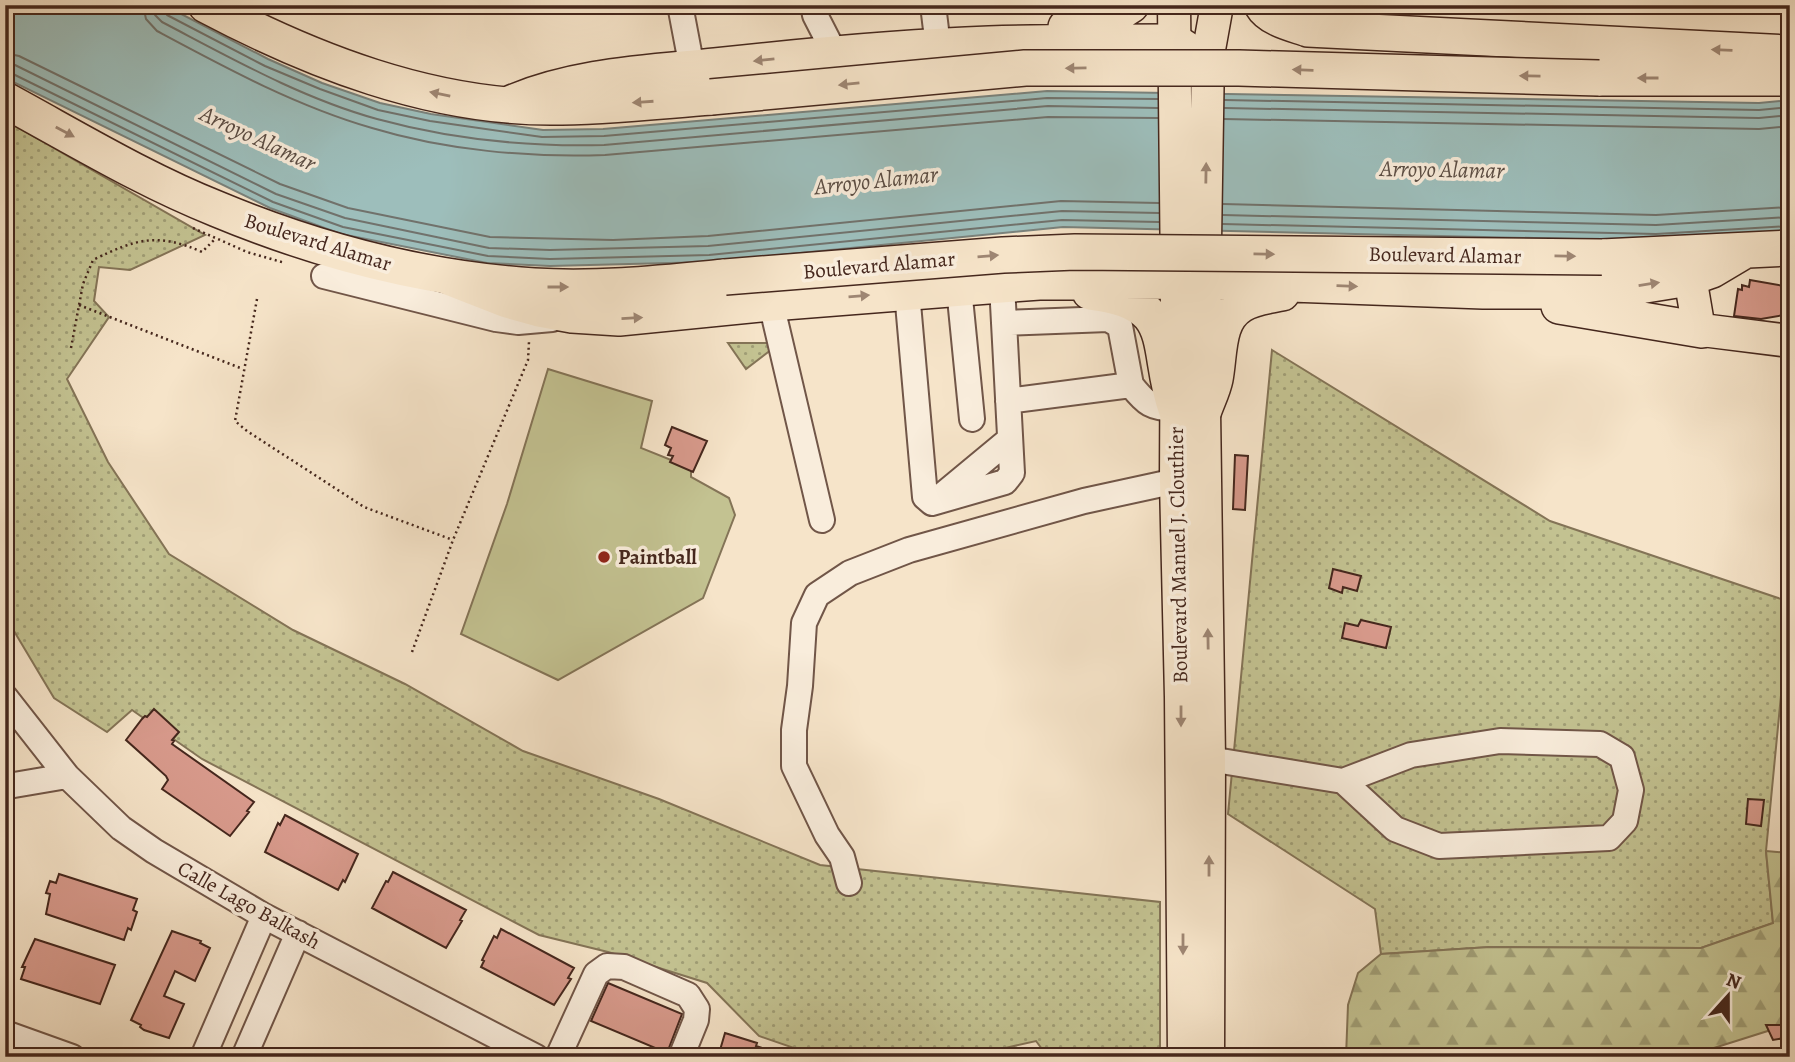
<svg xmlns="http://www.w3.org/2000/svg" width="1795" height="1062" viewBox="0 0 1795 1062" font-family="Alegreya,serif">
<defs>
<pattern id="grass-dots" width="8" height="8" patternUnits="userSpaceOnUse" patternTransform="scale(1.75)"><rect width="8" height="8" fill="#c3c291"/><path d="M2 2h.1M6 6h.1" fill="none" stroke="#a09e76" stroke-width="1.8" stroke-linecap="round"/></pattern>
<pattern id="forest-firs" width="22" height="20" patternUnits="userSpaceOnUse" patternTransform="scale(1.75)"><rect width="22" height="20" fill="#c3c291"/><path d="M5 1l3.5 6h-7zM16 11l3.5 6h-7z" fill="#a09e76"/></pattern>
</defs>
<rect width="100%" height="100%" fill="#f6e4c9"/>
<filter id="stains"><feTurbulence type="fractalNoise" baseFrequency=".00286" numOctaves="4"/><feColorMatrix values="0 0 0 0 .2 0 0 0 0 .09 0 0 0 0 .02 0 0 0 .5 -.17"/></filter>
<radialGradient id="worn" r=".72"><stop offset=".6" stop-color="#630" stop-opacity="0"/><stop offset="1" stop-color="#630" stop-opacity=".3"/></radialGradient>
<path fill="url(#grass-dots)" stroke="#847457" stroke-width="2" d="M5 120 205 235 130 270 99 267 94 301 109 317 67 379 108 462 169 554 293 630 405 684 523 751 659 799 820 865 1160 902V1057H1048L1036 1041 966 1057H820L759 1036 707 983 608 952 539 935 202 759 132 710 107 732 54 698 5 616Z
M728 343H780L746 369Z
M1272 350 1550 521 1790 602 1766 851 1773 923 1701 948 1490 947 1381 954 1375 909 1228 814Z"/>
<path fill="url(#forest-firs)" stroke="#847457" stroke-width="2" d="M1766 851 1790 853V1024L1695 1054 1648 1057H1346L1348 1005 1358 973 1381 954 1490 947 1701 948 1773 923Z"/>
<path fill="#c3c291" stroke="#847457" stroke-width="2" d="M548 369 652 401 641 448 691 468V477L729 498 735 515 703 598 558 680 461 634 507 504Z"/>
<path fill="#9dbebb" stroke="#7a827c" stroke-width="2" d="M5 5H164L268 59 322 83 380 103 431 114 543 130 603 129 1047 91 1759 103 1790 100V233L1657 241 1063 227 709 262 550 266 487 263 341 234 270 208 5 78Z"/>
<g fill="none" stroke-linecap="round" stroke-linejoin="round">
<path stroke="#71726c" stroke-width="2" d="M143 5 146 19 157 31C226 68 296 106 372 128 444 150 530 158 605 155L1048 117 1158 118
M154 5 155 15 162 22C231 58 301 98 377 119 450 139 528 147 604 145L1048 106 1158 108
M163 5 167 15 265 66 320 89 378 110 430 121 542 137 604 136 1047 98 1158 99
M5 53 19 56 280 184 348 208 490 237 613 240 708 236 1061 201 1159 203
M5 63 15 65 276 194 345 218 489 248 550 250 708 246 1062 211 1159 213
M5 72 11 73 273 202 343 227 488 256 550 259 709 255 1062 220 1159 222
M1225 100 1759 110 1790 107
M1225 108 1759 118 1790 115
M1224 119 1759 129 1790 126
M1223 204 1656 215 1790 207
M1223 215 1656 225 1790 217
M1223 224 1656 234 1790 226"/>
</g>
<path fill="#d89a8c" stroke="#45271d" stroke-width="2" d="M1750 280 1790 287V314L1761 319 1734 316 1738 289 1742 290V285L1749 287Z
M672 427 707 441 693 472 670 462 673 456 668 455 671 448 665 445Z
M1235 455 1248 456 1245 510 1233 509Z
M1333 569 1361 576 1357 591 1343 587 1342 593 1329 588Z
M1361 620 1391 627 1386 648 1342 638 1345 623 1358 626Z
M154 709 179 732 172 740 174 741 172 744 254 802 247 811 249 812 230 836 162 789 168 780 166 776 126 740 142 719 145 716 147 717Z
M1748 799 1764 800 1761 826 1746 824Z
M285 815 358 854 345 882 343 880 338 890 265 852 278 823 280 825Z
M393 872 466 910 460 920 462 921 446 948 372 908 386 881 388 882Z
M59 874 137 899 133 910 137 912 131 930 128 928 124 940 46 914 50 894 46 893 50 881 56 883Z
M501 929 574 968 568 978 571 979 554 1005 481 967 484 961 482 960 494 936 497 938Z
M172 931 201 941 200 943 210 948 195 981 175 971 164 996 184 1004 169 1038 144 1030 140 1027 141 1025 131 1020Z
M35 939 115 965 100 1004 21 979 25 967H22Z
M608 983 682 1014 667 1053 591 1021Z
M1766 1025H1787L1790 1037 1773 1040Z
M725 1033 757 1043 756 1046 782 1054V1057H718Z"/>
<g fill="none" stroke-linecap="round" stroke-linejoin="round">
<defs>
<path id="minor" d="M680 5 692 68
M813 5 815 15 834 52
M933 5 938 46
M324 276 496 319 518 322 552 319
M959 288 972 419
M907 292 925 497 932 503 1005 482 1012 473 1002 285
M771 303 822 520
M1004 323 1108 319 1120 326 1131 385
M1008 401 1131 385C1146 404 1151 408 1176 409
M940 497 1010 439
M5 697 67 776 121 828 154 851 264 916 536 1057
M1209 759 1343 781 1411 755 1500 741 1600 744 1622 757 1631 790 1625 821 1609 838 1439 846 1395 829 1343 781
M5 783 14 785 67 776
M849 883 842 857 827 835 794 766V730L800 686 804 623 817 595 850 573 909 550 1084 501 1176 481
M5 1033 72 1057
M203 1057 264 916
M244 1057 298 933
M558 1057 596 974 607 966 624 967 688 995 697 1009 696 1020 681 1057"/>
<path id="major" d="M1174 5 1177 280 1176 481 1181 697 1184 1057
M1686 253 1698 324 1702 330 1790 341
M1208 1057 1209 759 1204 410 1205 241 1208 55 1217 5"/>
<path id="highway" d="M206 5C312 61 430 107 551 107 605 107 658 101 711 97
M1262 5C1270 19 1294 24 1308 29L1790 53
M1066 27 1103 23 1131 5
M1599 78H1790
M5 100C75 138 144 180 217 209 318 251 425 279 534 286 598 290 662 283 725 277
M507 105C572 76 645 73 715 66 806 56 897 47 989 44 1051 42 1113 42 1175 42L1192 53 1208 78
M1602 257 1790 248
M448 277 507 300 539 309 572 315 619 318 771 303 1039 282 1206 281 1483 291H1583L1633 287 1689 278 1712 270 1744 251
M1090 292C1180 302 1154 347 1176 409
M1559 306 1702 330
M1204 410C1208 399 1213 389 1215 379 1220 354 1216 320 1241 305 1253 297 1268 296 1282 293"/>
</defs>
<use href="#minor" stroke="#715648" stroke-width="28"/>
<use href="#major" stroke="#45271d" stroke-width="35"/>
<use href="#highway" stroke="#45271d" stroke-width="38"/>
<path stroke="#45271d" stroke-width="2.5" stroke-dasharray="2 3.5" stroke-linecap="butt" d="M193 228 247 252 285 263
M257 299 235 421 247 431 364 507 453 540
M79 305 243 369
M71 348 83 284 93 260C136 239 157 232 202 252L215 239
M412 652 453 540 528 360 529 342"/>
<use href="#minor" stroke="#f9eddc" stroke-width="24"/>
<use href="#major" stroke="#f6e4c9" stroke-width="32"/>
<use href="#highway" stroke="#f6e4c9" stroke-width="35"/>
<defs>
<path id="highway-bridge" d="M711 97 1025 68H1239L1599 78
M725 277 1003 255 1075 252 1602 257"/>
</defs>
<use href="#highway-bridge" stroke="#45271d" stroke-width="38" stroke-linecap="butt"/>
<use href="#highway-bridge" stroke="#f6e4c9" stroke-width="35"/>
</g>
<defs><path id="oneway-solid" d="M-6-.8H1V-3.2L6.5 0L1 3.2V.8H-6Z" transform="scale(1.75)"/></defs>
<g fill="#9e8673">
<use href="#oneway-solid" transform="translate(1722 50) rotate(-178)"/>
<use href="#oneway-solid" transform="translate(764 60) rotate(174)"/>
<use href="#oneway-solid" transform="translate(1076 68) rotate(179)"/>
<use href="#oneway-solid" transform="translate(1303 70) rotate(-178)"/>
<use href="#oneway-solid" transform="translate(1530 76) rotate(-179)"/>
<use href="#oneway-solid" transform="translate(1648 78) rotate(-180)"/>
<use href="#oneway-solid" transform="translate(849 84) rotate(174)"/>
<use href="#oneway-solid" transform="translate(440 94) rotate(-168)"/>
<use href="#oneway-solid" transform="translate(643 102) rotate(176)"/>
<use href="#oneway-solid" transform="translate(65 132) rotate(28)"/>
<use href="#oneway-solid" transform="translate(1206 173) rotate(-89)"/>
<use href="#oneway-solid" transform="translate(1264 254) rotate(1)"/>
<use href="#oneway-solid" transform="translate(988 256) rotate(-5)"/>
<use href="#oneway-solid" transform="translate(1565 256) rotate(1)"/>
<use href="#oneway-solid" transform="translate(1649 284) rotate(-9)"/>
<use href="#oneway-solid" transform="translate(1347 286) rotate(2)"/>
<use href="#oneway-solid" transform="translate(558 287)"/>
<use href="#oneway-solid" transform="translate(859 296) rotate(-5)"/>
<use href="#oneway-solid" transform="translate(632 318) rotate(-3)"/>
<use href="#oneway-solid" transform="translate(1208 639) rotate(-91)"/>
<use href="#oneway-solid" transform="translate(1181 716) rotate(90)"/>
<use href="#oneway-solid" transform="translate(1209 866) rotate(-90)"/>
<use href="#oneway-solid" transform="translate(1183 944) rotate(90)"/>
</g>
<circle fill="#8f2418" stroke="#f9eddc" stroke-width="2.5" cx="604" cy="557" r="7"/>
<g text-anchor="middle" stroke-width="7" stroke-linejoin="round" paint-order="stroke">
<g font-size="21" fill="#45271d" stroke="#f9eddc">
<text transform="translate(318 242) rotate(17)" y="7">Boulevard Alamar</text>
<text transform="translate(1445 255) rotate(1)" y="7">Boulevard Alamar</text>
<text transform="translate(879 265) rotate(-5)" y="7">Boulevard Alamar</text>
<text transform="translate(1178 555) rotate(-91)" y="7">Boulevard Manuel J. Clouthier</text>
<text transform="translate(249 905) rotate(29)" y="7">Calle Lago Balkash</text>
</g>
<g font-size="21" font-weight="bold" fill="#45271d" stroke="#f9eddc" text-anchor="start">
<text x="618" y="564">Paintball</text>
</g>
<g font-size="23" font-style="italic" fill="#5b4d44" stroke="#f9eddc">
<text transform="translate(258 138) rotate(25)" y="8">Arroyo Alamar</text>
<text transform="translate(1442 169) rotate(1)" y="8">Arroyo Alamar</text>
<text transform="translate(876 180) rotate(-6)" y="8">Arroyo Alamar</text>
</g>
</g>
<rect width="1795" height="1062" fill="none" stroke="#f6e4c9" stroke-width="28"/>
<rect x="7" y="7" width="1781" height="1048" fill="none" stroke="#45271d" stroke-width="3.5"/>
<rect x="14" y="14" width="1767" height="1034" fill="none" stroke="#45271d" stroke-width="2"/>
<g transform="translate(1728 996) rotate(21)" stroke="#f9eddc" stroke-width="5" paint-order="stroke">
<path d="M0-5L12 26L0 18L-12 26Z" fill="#45271d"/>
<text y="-10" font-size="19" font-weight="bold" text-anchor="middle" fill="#45271d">N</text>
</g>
<rect width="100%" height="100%" filter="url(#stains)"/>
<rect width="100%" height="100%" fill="url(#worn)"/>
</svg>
